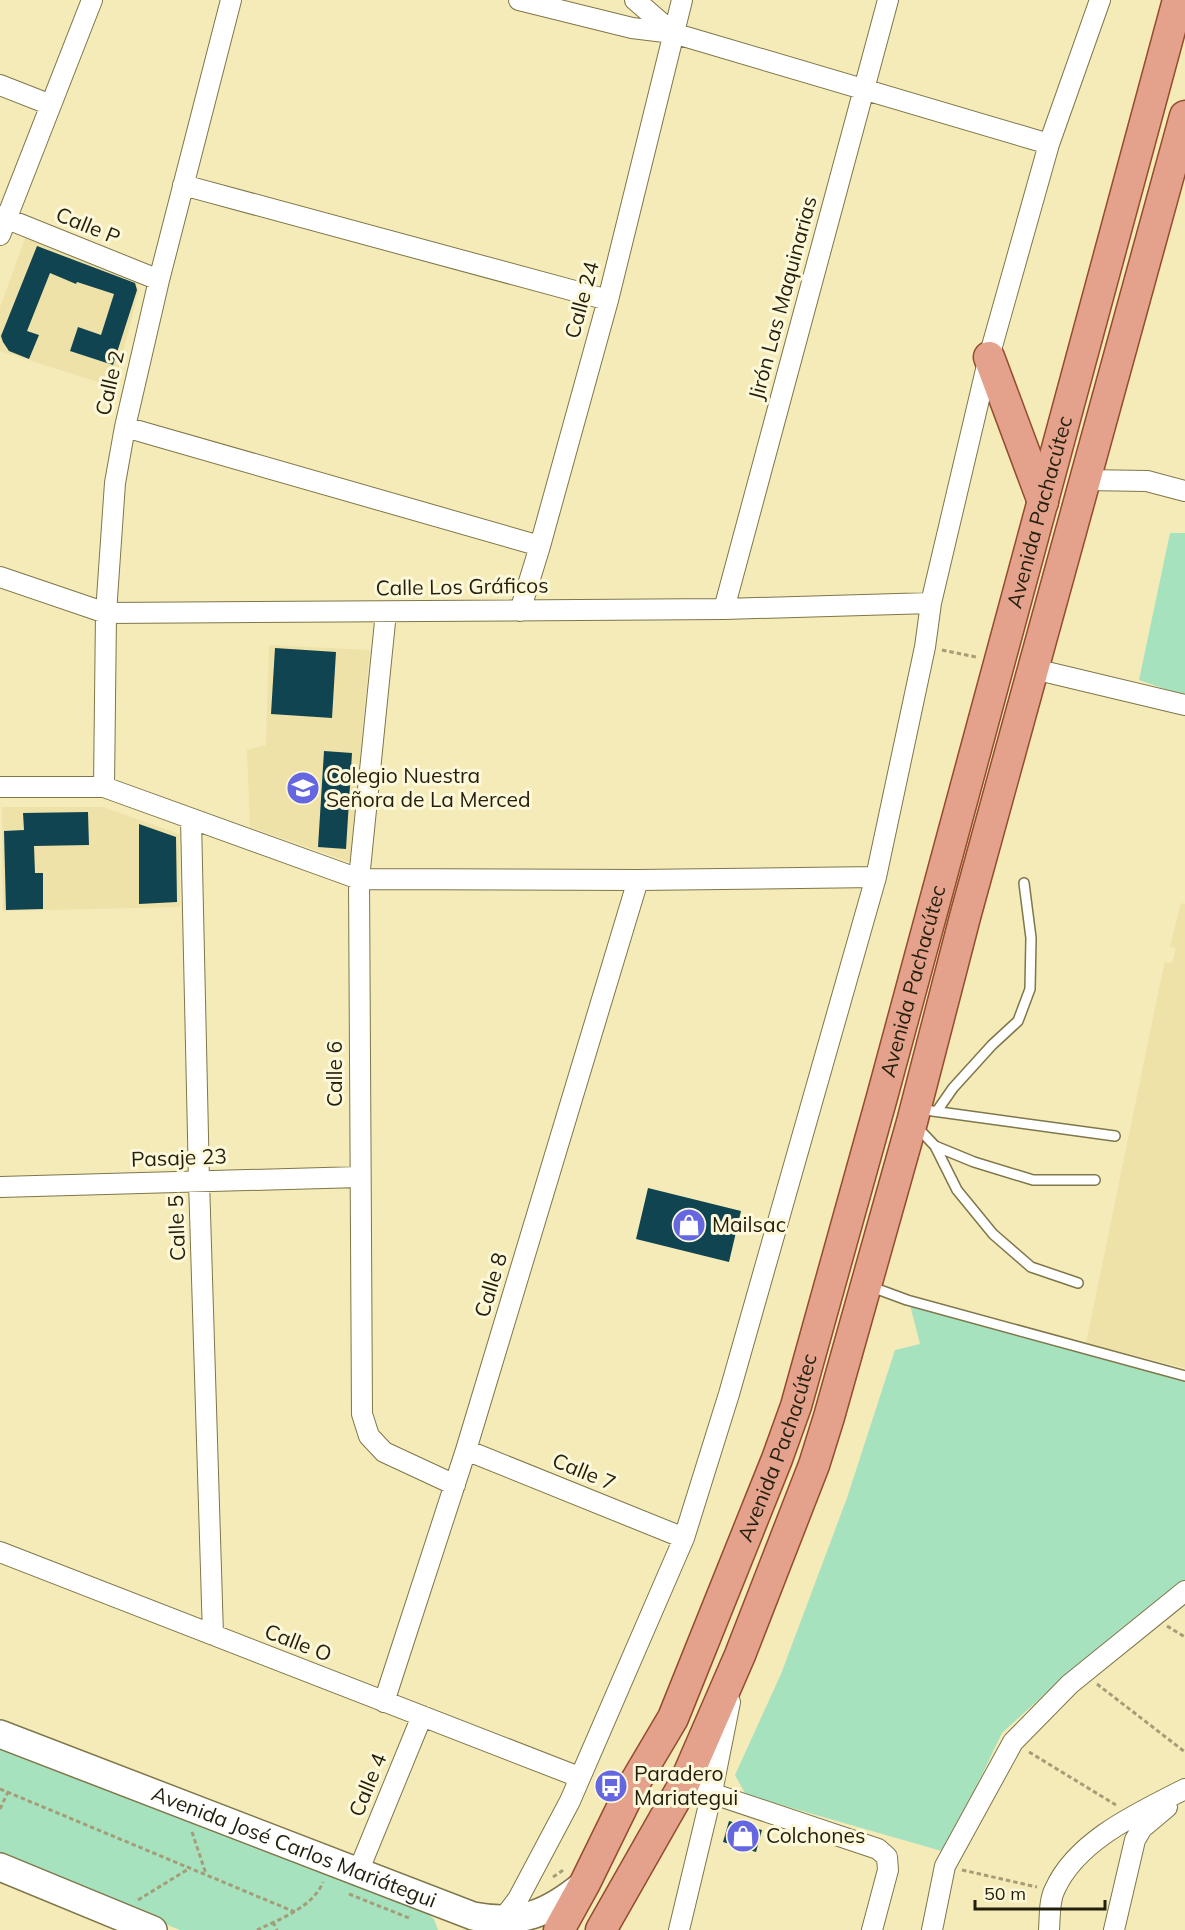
<svg xmlns="http://www.w3.org/2000/svg" width="1185" height="1930" viewBox="0 0 1185 1930" font-family="Mulish,sans-serif">
<rect width="100%" height="100%" fill="#f4ebb9"/>
<path fill="#eee2a9" d="M26 236 136 279 139 290 114 387 0 351V307Z
M269 645 370 650 350 862 250 827 247 750 266 745Z
M2 807H103L179 834 180 907 3 911Z
M1181 903 1185 904V1368L1086 1343 1160 984 1165 962 1172 963 1176 948 1170 947Z"/>
<path fill="#a7e2bf" d="M1170 533H1185V696L1139 680Z
M910 1305 1185 1371V1580L1151 1605 1072 1669 1002 1733 945 1852 746 1795 735 1775 781 1674 847 1498 895 1350 920 1344Z
M0 1745 423 1909 434 1919 438 1930H180L0 1858Z"/>
<path fill="#104451" d="M37 246 135 283 137 290 113 365 70 351 78 327 101 335 114 294 77 282 76 284 50 273 27 331 39 335 29 359 9 351 3 342 1 336Z
M275 648 336 652 332 718 271 714Z
M324 751 352 753 346 849 318 847Z
M88 812 89 845 34 846 35 873H43V909L6 910 4 831 24 830 23 813Z
M139 824 176 837 177 902 139 904Z
M648 1188 741 1211 729 1262 636 1239Z
M729 1821 762 1830 756 1852 723 1842Z"/>
<g fill="none" stroke-linecap="round" stroke-linejoin="round">
<defs>
<path id="lane" d="M918 1109 1115 1136
M937 1111 953 1088 992 1045 1018 1021 1030 989 1031 938 1024 883
M916 1126 935 1146 957 1190 993 1234 1031 1267 1078 1283
M935 1146 974 1162 1033 1180H1095
M869 1286 907 1300 1185 1376"/>
<path id="street" d="M519 0 632 28 673 33 1049 144
M635 0 673 33
M0 85 51 105
M183 185 608 300
M0 216 159 280
M0 235 92 0
M125 427 540 546
M1085 480 1147 481 1185 491
M0 577 106 613 724 609 931 603
M724 609 888 0
M520 611 540 546 608 300 682 0
M386 612 359 879 362 1414 369 1436 384 1452 455 1485
M1034 669 1185 705
M0 787H104L359 879 638 880 876 877
M104 787 106 613 115 483 125 427 159 280 231 0
M191 820 199 1181 213 1635
M0 1187 359 1177
M466 1450 684 1538
M0 1552 579 1777
M384 1702 466 1450 638 880
M684 1784 878 1849 887 1857 888 1870 872 1930
M358 1872 422 1716
M502 1920 518 1899 570 1801 684 1538 729 1394 876 877 925 647 931 603 989 357 1049 144 1100 0
M679 1930 712 1792 730 1702
M932 1930 945 1866 1013 1742 1070 1684 1185 1591
M1049 1930C1050 1917 1049 1900 1055 1889 1077 1840 1140 1812 1185 1789
M1114 1930 1135 1840 1142 1828 1167 1807"/>
<g id="secondary">
<path id="s1" d="M0 1734 473 1916C520 1925 548 1914 584 1884"/>
<path d="M0 1867 153 1930"/>
</g>
<g id="primary">
<path d="M989 357 1043 502"/>
<path id="s2" d="M559 1930 585 1883 631 1789 673 1718 777 1459 796 1406 882 1097 1178 0"/>
<path d="M601 1930 684 1784 740 1655 814 1465 829 1417 912 1122 965 917 1185 116"/>
</g>
</defs>
<use href="#lane" stroke="#7f7649" stroke-width="12"/>
<use href="#street" stroke="#7f7649" stroke-width="22"/>
<use href="#secondary" stroke="#7f7649" stroke-width="30"/>
<use href="#primary" stroke="#954b2d" stroke-width="33"/>
<path stroke="#a49d77" stroke-width="3" stroke-dasharray="4.5 3" stroke-linecap="butt" d="M942 650 976 657
M1167 1626 1185 1637
M1097 1684 1185 1752
M1029 1752 1116 1805
M0 1789 295 1912
M0 1809 8 1792
M192 1832 206 1874
M962 1870 1037 1887
M553 1877 565 1869
M349 1894 409 1918 410 1915
M138 1900 190 1868
M273 1922 277 1930
M257 1930C280 1919 313 1907 323 1882"/>
<use href="#lane" stroke="#fff" stroke-width="9"/>
<use href="#street" stroke="#fff" stroke-width="20"/>
<use href="#secondary" stroke="#fff" stroke-width="27"/>
<use href="#primary" stroke="#e4a18b" stroke-width="30"/>
</g>
<defs>
<symbol id="school-disc" viewBox="-11 -11 22 22"><circle r="9.5" fill="#6467df" stroke="#fdf8da"/><path d="M0-5L7-2L0 1L-7-2ZM-4 1L0 2.5L4 1V4Q0 6-4 4Z" fill="#fff"/></symbol>
<symbol id="shop-disc" viewBox="-11 -11 22 22"><circle r="9.5" fill="#6467df" stroke="#fdf8da"/><path d="M-5-2.5h2.3a2.7 3.5 0 0 1 5.4 0H5L5.5 6h-11ZM-1.5-2.5h3a1.5 2.3 0 0 0-3 0Z" fill="#fff"/></symbol>
<symbol id="bus-disc" viewBox="-11 -11 22 22"><circle r="9.5" fill="#6467df" stroke="#fdf8da"/><path d="M-5-6H5V4H4V6H2V4H-2V6H-4V4H-5ZM-3.5-4V0h7V-4ZM-3.5 1.2v1.5H-2V1.2ZM2 1.2v1.5H3.5V1.2Z" fill="#fff"/></symbol>
</defs>
<g fill-rule="evenodd">
<use href="#school-disc" x="284" y="769" width="38" height="38"/>
<use href="#shop-disc" x="670" y="1206" width="38" height="38"/>
<use href="#bus-disc" x="592" y="1767" width="38" height="38"/>
<use href="#shop-disc" x="724" y="1817" width="38" height="38"/>
</g>
<g text-anchor="middle" stroke-width="6" stroke-linejoin="round" paint-order="stroke">
<g font-size="21" fill="#231f0d" stroke="#fdf8da">
<text transform="translate(88 226) rotate(22)" y="7">Calle P</text>
<text transform="translate(783 298) rotate(-75)" y="7">Jirón Las Maquinarias</text>
<text transform="translate(582 300) rotate(-75)" y="7">Calle 24</text>
<text transform="translate(110 383) rotate(-77)" y="7">Calle 2</text>
<text dy="7" stroke="none"><textPath href="#s2" startOffset="1503">Avenida Pachacútec</textPath></text>
<text transform="translate(462 587) rotate(-1)" y="7">Calle Los Gráficos</text>
<text dy="7" stroke="none"><textPath href="#s2" startOffset="1017">Avenida Pachacútec</textPath></text>
<text transform="translate(335 1074) rotate(-90)" y="7">Calle 6</text>
<text transform="translate(179 1158) rotate(-2)" y="7">Pasaje 23</text>
<text transform="translate(177 1228) rotate(-92)" y="7">Calle 5</text>
<text transform="translate(491 1285) rotate(-73)" y="7">Calle 8</text>
<text dy="7" stroke="none"><textPath href="#s2" startOffset="531">Avenida Pachacútec</textPath></text>
<text transform="translate(584 1472) rotate(22)" y="7">Calle 7</text>
<text transform="translate(298 1643) rotate(21)" y="7">Calle O</text>
<text transform="translate(368 1785) rotate(-68)" y="7">Calle 4</text>
<text dy="7" stroke="none"><textPath href="#s1" startOffset="315">Avenida José Carlos Mariátegui</textPath></text>
</g>
<g font-size="21" fill="#231f0d" stroke="#fdf8da" text-anchor="start">
<text x="326" y="783">Colegio Nuestra<tspan x="326" dy="24">Señora de La Merced</tspan></text>
<text x="712" y="1232">Mailsac</text>
<text x="634" y="1781">Paradero<tspan x="634" dy="24">Mariategui</tspan></text>
<text x="766" y="1843">Colchones</text>
</g>
</g>
<path d="M975 1900v9h130v-9" fill="none" stroke="#231f0d" stroke-width="3"/>
<text x="984" y="1900" font-size="18" fill="#231f0d" stroke="#fdf8da" stroke-width="4.5" paint-order="stroke">50 m</text>
</svg>
